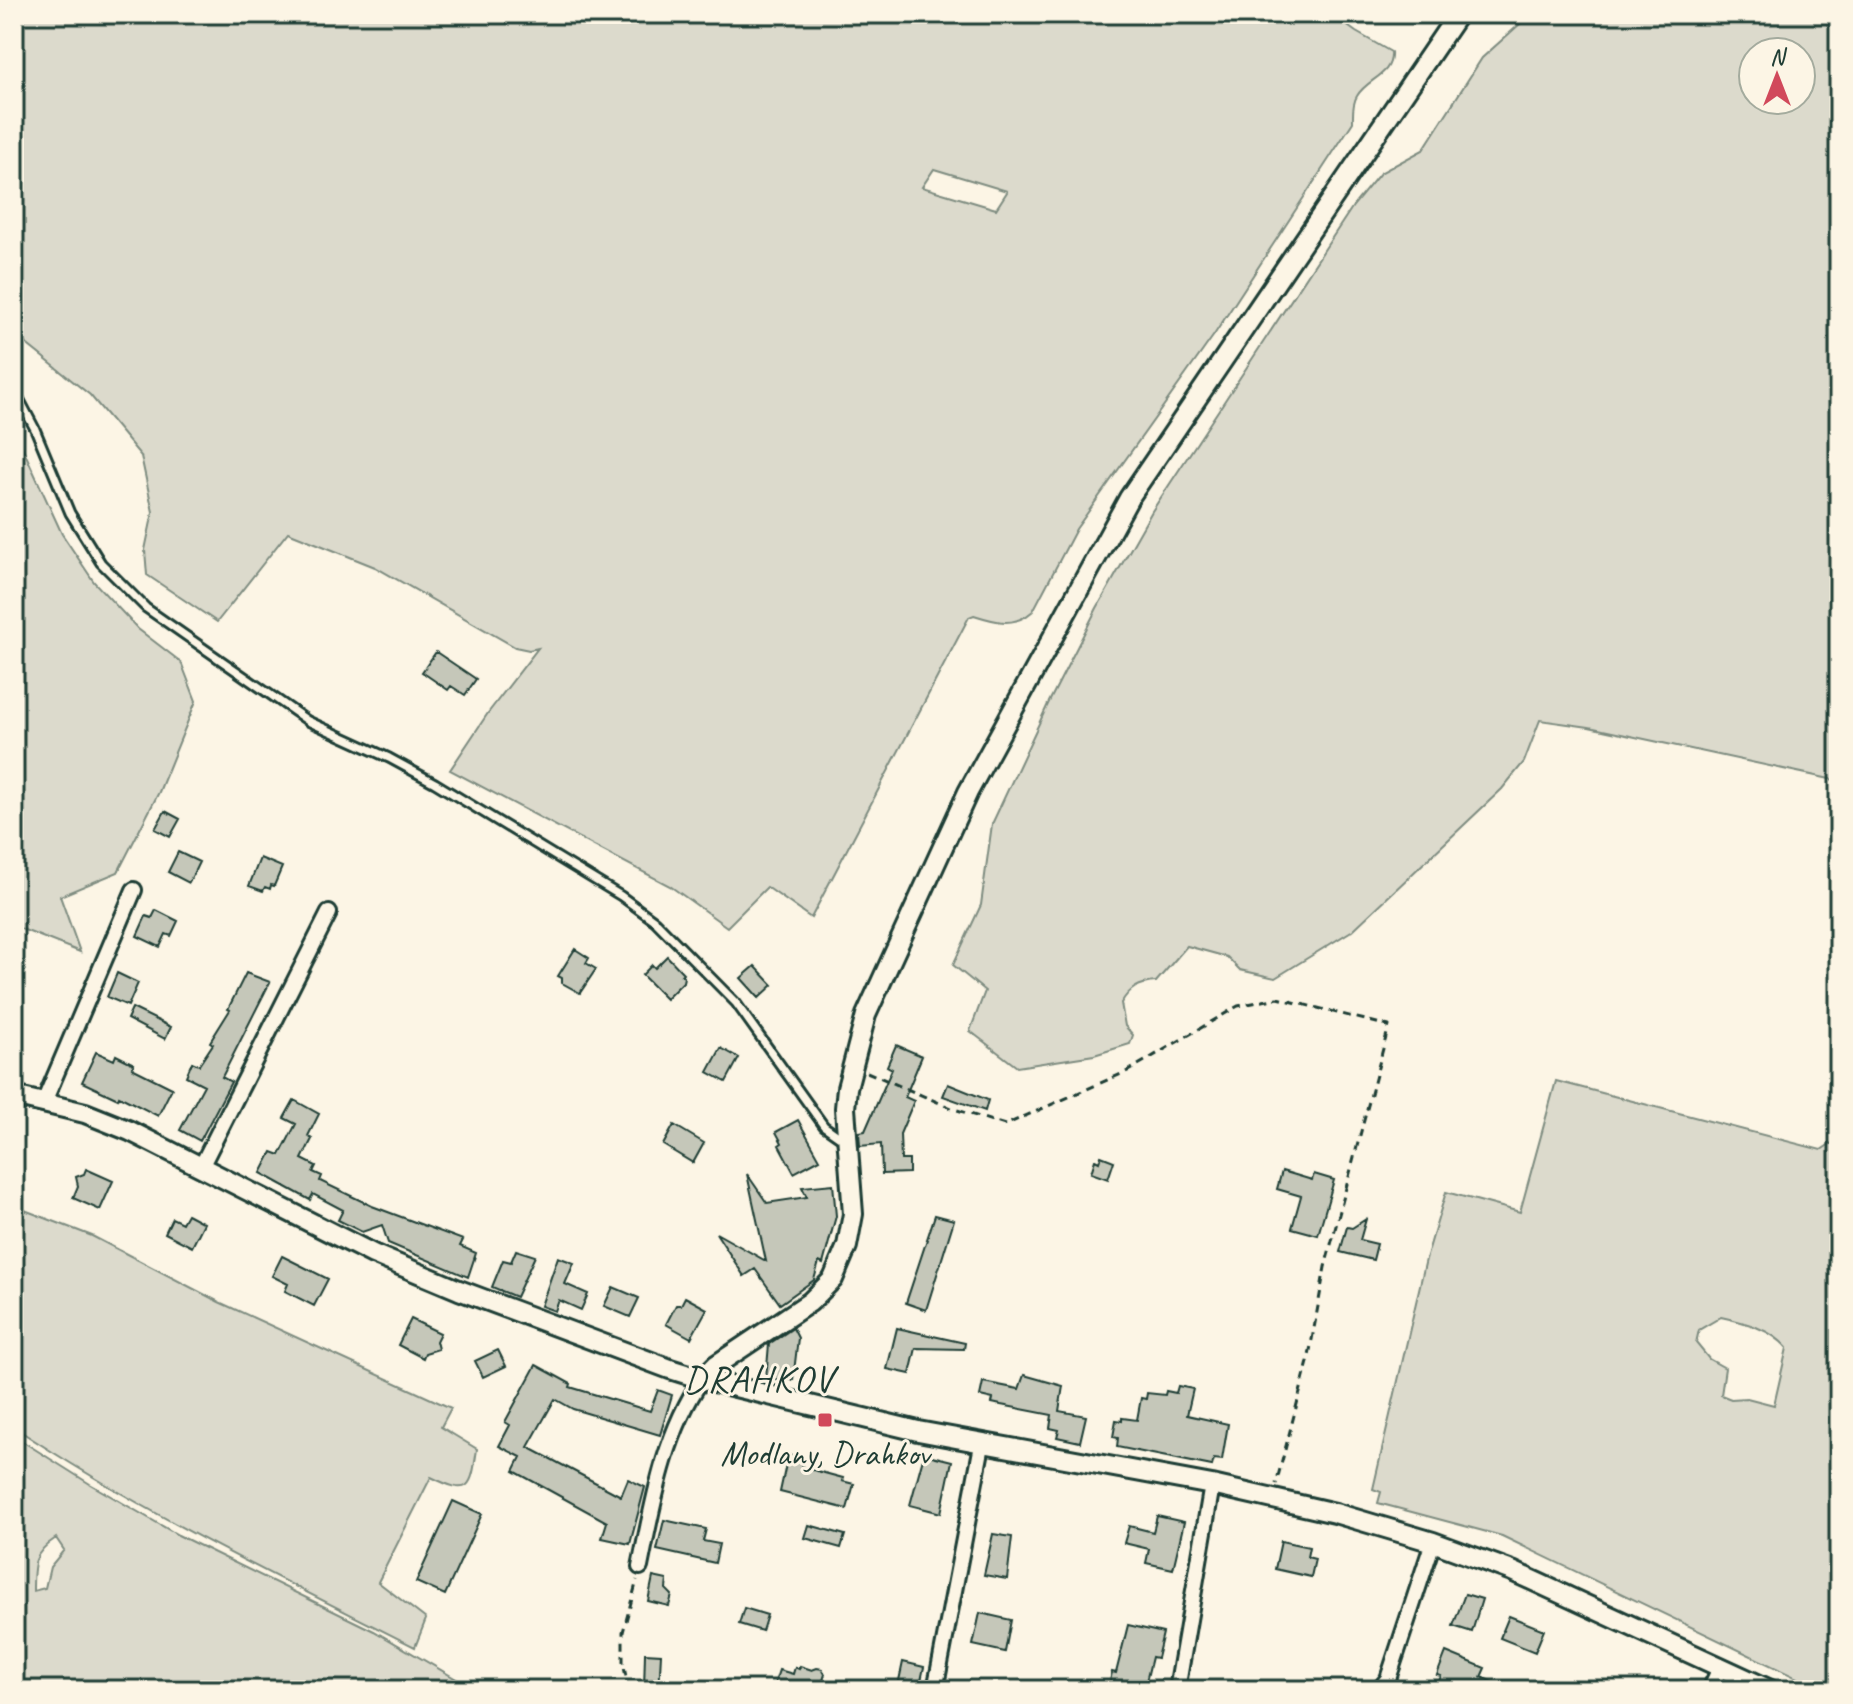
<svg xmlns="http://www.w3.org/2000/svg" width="1853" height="1704" viewBox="0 0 1853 1704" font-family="Caveat,sans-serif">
<rect width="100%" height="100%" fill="#fcf5e5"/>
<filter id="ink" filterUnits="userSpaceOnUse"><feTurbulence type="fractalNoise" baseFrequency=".0125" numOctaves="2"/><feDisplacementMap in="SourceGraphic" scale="16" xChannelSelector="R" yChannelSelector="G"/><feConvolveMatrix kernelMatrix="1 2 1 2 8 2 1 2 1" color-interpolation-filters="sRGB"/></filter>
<g filter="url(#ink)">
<path fill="#dcdacc" stroke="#7e8c80" stroke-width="2" fill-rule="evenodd" d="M14 14H1331L1356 32 1391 52C1393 76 1367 78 1357 96 1352 104 1353 114 1353 122L1214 335 1076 529 1033 611C1014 628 996 622 974 615L969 617 811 918 767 887 727 927 670 886 450 770 488 713 538 648 529 650 515 647 375 567 288 532 217 622 147 575 145 550 153 512 141 456 90 395 14 334ZM934 169 1007 191V192L996 209 922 187Z
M1531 14H1839V781L1589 727 1540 720 1524 762 1502 789 1353 930 1275 978 1240 970 1227 957 1187 946 1156 982C1139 983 1130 988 1121 1003L1125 1026 1133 1035 1130 1044 1094 1055 1017 1067 970 1031 985 991 953 965 981 905 992 824 1049 702 1097 608 1152 511 1353 206 1380 173 1423 150 1482 58ZM1801 52V100H1753V52Z
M14 429 62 534 94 582 138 629 181 662 196 701 159 792 118 872 60 896 80 952 14 926Z
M1556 1081 1821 1150 1839 1138V1690H1822L1502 1536 1378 1503 1381 1492 1373 1489 1426 1259 1446 1192 1520 1212ZM1721 1317C1744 1322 1771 1329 1787 1348L1774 1405 1747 1398 1731 1399 1721 1395 1725 1368 1709 1359 1696 1343 1699 1330Z
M14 1206 92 1236 219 1302 451 1408 441 1427 477 1449C471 1490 470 1496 431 1477L378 1582 426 1619 415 1647C279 1578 141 1512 14 1427Z
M14 1436 90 1484 178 1535 374 1631 475 1690H22L21 1687 14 1690ZM56 1538 64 1550 50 1567 45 1588 33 1591C33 1564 33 1553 56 1538Z"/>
<path fill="#c5c7b9" stroke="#1f3d34" stroke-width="2" d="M436 652 476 679 465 695 451 686 448 690 422 672Z
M165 811 180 819 170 837 155 829Z
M178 852 199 862 189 883 168 872Z
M260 858 282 867 274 886 271 885 270 889 265 887 263 891 249 886Z
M156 910 178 921 171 936 166 934 160 947 137 936 146 916 152 918Z
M575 949 589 958 586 963 596 969 580 993 562 983V978L558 976Z
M667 956 683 973 681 975 684 977 683 982 666 999 642 975 652 965 655 968Z
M755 966 773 985 759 998 741 978Z
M117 973 138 983 128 1006 107 997Z
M246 973 270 982 222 1077 231 1082 200 1141 180 1130 204 1085 186 1076 192 1062 199 1065 213 1044 210 1042 230 1010 228 1009Z
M132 1008 171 1027 165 1039 127 1019Z
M896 1045 922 1056 905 1097 914 1101 900 1134 901 1160H909V1173L882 1174 881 1144 860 1146 859 1132 865 1131 892 1069 887 1066Z
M721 1048 739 1058 726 1082 708 1072Z
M96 1052 114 1060 116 1055 134 1064 132 1068 172 1088 158 1116 119 1096 118 1099 82 1082Z
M948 1084 988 1100 985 1111 943 1096Z
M294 1100 319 1114 308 1136 312 1139 302 1159 316 1166 313 1172 322 1176 320 1181 372 1206 463 1240 460 1246 476 1253 468 1277 388 1243 382 1225 362 1232 338 1220 343 1210 313 1194 310 1200 261 1173 272 1152 280 1155 296 1124 284 1118Z
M798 1120 820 1159 794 1173 779 1145 782 1143 776 1132Z
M674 1125 704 1143 693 1163 663 1145Z
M1101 1156 1114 1161 1108 1179 1091 1173 1095 1160 1099 1162Z
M86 1169 113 1181 100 1210 73 1198 78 1186 76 1177 84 1174Z
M1282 1171 1312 1180 1314 1174 1334 1180 1318 1235 1292 1228 1301 1196 1277 1189Z
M747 1174 767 1203 807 1197 802 1187 833 1184 836 1216 823 1264 819 1262 814 1280 780 1304 755 1269 744 1276 716 1233 766 1261Z
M187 1214 204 1223 192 1247 165 1233 172 1218 182 1223Z
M935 1215 954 1220 926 1310 906 1303Z
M1366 1219 1360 1240 1377 1244 1373 1260 1340 1252 1347 1227 1352 1228Z
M516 1250 535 1256 516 1297 492 1287 503 1260 511 1262Z
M282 1256 328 1279 314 1306 285 1291 288 1284 272 1276Z
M558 1257 574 1263 565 1284 588 1294 581 1310 559 1300 555 1311 541 1306Z
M613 1287 639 1298 630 1317 604 1306Z
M685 1297 707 1309 691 1338 666 1324 676 1305H681Z
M411 1319 440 1333 436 1341 438 1349 425 1353 423 1358 398 1345Z
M793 1328 798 1338 793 1380 766 1379 769 1344Z
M897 1328 965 1343 964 1349 916 1348 910 1374 887 1369Z
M498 1350 506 1366 483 1377 475 1361Z
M536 1365 571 1384 570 1387 650 1411 658 1390 672 1395 660 1435 573 1409 555 1399 528 1447 621 1496 628 1479 645 1487 630 1544 602 1538 607 1522 514 1471 521 1457 499 1446 510 1425 505 1422Z
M1024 1375 1063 1386 1059 1411 1086 1416 1080 1442 1057 1437 1059 1430 1050 1428 1052 1415 1001 1405 992 1403 993 1399 980 1396 983 1382 1019 1389Z
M1178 1386 1193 1389 1187 1415 1228 1424 1222 1460 1214 1459 1212 1466 1117 1447 1118 1438 1113 1437 1116 1420 1122 1421V1418L1137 1420 1141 1398 1146 1399 1147 1393 1165 1395 1166 1391 1176 1393Z
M924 1454 952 1461 941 1513 910 1505Z
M788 1455 804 1460 802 1467 843 1478 842 1481 854 1484 847 1509 780 1492Z
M453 1501 482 1514 445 1595 416 1582Z
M1157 1516 1184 1522 1173 1569 1146 1563 1149 1549 1124 1543 1129 1526 1153 1532Z
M664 1520 706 1529 703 1541 719 1544 715 1563 657 1550Z
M809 1525 845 1535 841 1548 805 1538Z
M993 1534 1012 1537 1007 1579 984 1575Z
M1281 1541 1309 1547 1307 1557 1315 1559 1311 1577 1275 1569Z
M653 1577 667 1580 666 1589 672 1595 669 1606 648 1601Z
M1465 1594 1482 1599 1472 1632 1453 1626Z
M744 1608 767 1615 762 1631 739 1624Z
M980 1613 1011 1620 1005 1652 973 1645Z
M1509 1616 1544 1630 1535 1652 1500 1638Z
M1128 1625 1163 1633 1157 1658 1152 1657 1144 1690H1108L1112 1672 1116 1673Z
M1446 1652 1485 1668 1481 1677 1511 1690H1436L1441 1676 1437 1675Z
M645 1653 661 1654 659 1690H644Z
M903 1662 924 1667 919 1690H897Z
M800 1666 812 1670 817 1668 822 1669 825 1674 820 1690H790L774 1685 779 1670 793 1674 795 1667 799 1669Z"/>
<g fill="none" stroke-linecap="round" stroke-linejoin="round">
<defs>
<path id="service" d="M14 389 35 429 70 513 101 563 146 608 308 721 389 758 435 783 621 896 655 921 736 1003 824 1126 844 1140"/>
<path id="minor" d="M44 1102 134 890
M201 1167 329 913
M640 1567C653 1503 664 1434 702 1379
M935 1690 982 1445
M1177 1690 1212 1485
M1379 1690 1388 1679 1433 1542
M1710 1690 1720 1668"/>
<path id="tertiary" d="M14 1096 85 1113 130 1131 373 1254 459 1290 670 1369 702 1379 918 1431 1212 1485 1335 1513 1433 1542 1512 1571 1770 1690
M702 1379 716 1365 810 1302 833 1279 847 1246 853 1214 845 1108 847 1088 866 1015 968 792 1129 498 1458 14"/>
</defs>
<use href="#service" stroke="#1f3d34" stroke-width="13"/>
<use href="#minor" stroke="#1f3d34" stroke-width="20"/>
<use href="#tertiary" stroke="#1f3d34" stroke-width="24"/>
<path stroke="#1f3d34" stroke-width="3" stroke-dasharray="8 6" stroke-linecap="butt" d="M867 1072 954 1109 1005 1125 1128 1071 1238 1006 1278 998 1389 1026 1325 1267 1308 1362 1276 1484
M629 1690 623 1663V1632L637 1580"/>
<use href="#service" stroke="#fcf5e5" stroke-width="7"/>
<use href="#minor" stroke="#fcf5e5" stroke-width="14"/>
<use href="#tertiary" stroke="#fcf5e5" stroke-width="18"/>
</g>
</g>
<rect fill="#d1495b" stroke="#fcf5e5" stroke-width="3" x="817" y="1412" width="16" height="16" rx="4"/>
<g text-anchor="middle" stroke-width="6" stroke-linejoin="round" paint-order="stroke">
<g font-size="34" fill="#1f3d34" stroke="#fcf5e5">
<text x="825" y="1465">Modlany, Drahkov</text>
</g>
<g font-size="38" letter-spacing="2" fill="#1f3d34" stroke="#fcf5e5">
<text x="759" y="1391">DRAHKOV</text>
</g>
</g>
<rect width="1853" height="1704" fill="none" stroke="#fcf5e5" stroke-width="48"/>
<rect x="24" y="24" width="1805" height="1656" fill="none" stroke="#1f3d34" stroke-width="3" filter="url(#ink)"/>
<g transform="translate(1777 76)"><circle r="38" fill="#fcf5e5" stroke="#a4ab9e" stroke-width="2"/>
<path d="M0-6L14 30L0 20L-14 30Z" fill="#d1495b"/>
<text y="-12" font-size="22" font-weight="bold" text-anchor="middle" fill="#1f3d34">N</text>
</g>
</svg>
